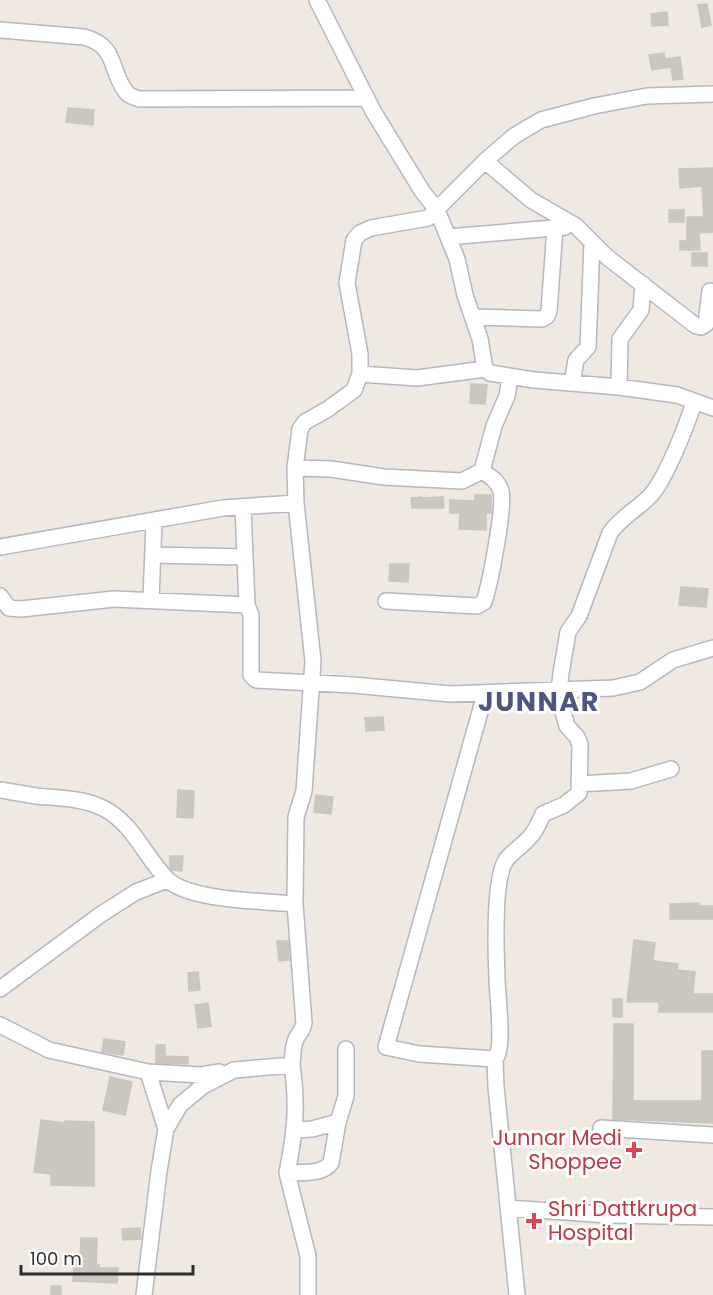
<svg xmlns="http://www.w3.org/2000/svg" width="713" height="1295" viewBox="0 0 713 1295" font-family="Poppins,sans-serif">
<rect width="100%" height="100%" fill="#efe9e1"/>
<path fill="#cbc7bf" stroke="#cbc5ba" stroke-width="1.5" d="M707 4 711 25 702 27 698 5Z
M667 12 668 25 652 26 651 14Z
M664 53 665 59 680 57 683 79 673 80 671 67 652 70 649 55Z
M68 108 94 110 93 125 66 122Z
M713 168V232L699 233 700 250H680V241H687V217H704L702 186 680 188 679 169Z
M669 210H684V222H669Z
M692 253H707V266H692Z
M471 384 487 385 485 404 470 403Z
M475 495H491V513H486V530L459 529 460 513H450V500L475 501Z
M421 497V498L443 497 444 508H412L411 498Z
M390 564H409L408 582 389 581Z
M681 587 708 589 706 607 679 605Z
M383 717 384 730 366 731 365 718Z
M178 790 194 791 193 818 177 817Z
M316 795 333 797 331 814 314 812Z
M170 856H183L182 871 172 870 170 867Z
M699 903V906H713V919H670V904Z
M634 940 655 943 653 961 678 964 677 970 695 972 693 994H713V1012H659V1002H627Z
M277 941H288L289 960 279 961Z
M198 972 200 990 189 991 188 973Z
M613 999H622V1017H613Z
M208 1003 211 1026 198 1028 195 1005Z
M614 1024H633V1101H702V1051H713V1123L613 1119Z
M104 1039 125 1042 123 1055 102 1052Z
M156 1045H165V1056L188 1057V1064L156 1063Z
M110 1077 132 1082 125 1115 103 1110Z
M41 1120 65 1123V1121L94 1122V1186L51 1185V1174L34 1172Z
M140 1228 141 1239 123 1240 122 1229Z
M81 1238H97L96 1265H99V1268H118L117 1283 73 1281 74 1257H80Z
M51 1286H61V1295H51Z"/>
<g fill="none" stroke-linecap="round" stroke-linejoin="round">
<defs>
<path id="minor" d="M317 0 373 111 422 191 437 210 457 259 465 295 480 339 485 369 490 373 534 380 619 387 677 395 713 408
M0 30 84 37C118 46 109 70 126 92 129 96 134 97 139 99L367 98
M485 161 531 200 576 226 607 257 696 326 701 327 706 324 710 291
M448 237 565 227
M474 317 542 319 547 316 549 311 555 228
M360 374 417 378 485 369
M572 383 576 360 588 347 592 243
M619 387 620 339 641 310 643 284
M295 468 331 469 384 477 462 481 482 471 494 426 507 396 510 377
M243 507 247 605
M0 547 223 508 296 503
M153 555 245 557
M0 596 9 608 21 609 114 599 247 605 251 615V675L256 680 353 685 450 694 613 688 640 682 673 660 713 648
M151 600 154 521
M386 601 477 606 484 602C490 584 505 507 501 491 498 481 490 476 482 471
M485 694 386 1047 419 1054 495 1059
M579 784 631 781 671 769
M0 790C12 792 24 794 36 796 59 798 82 798 103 808 133 823 145 857 167 879 188 901 265 901 295 904
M0 989 100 915 136 892 167 880
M0 1025 49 1050 148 1072 166 1129
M292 1065C298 1106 295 1133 287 1173 301 1172 322 1175 331 1163L338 1122 346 1096V1049
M148 1072 201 1075 219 1072
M601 1128 713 1135
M296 1130 312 1129 338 1122
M287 1173 308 1256V1295
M508 1208 609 1215 713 1217
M144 1295 159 1171 166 1129 180 1105 203 1086 234 1070 292 1065C293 1057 292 1045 297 1037 300 1032 303 1030 304 1023L295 904 296 817 304 791 313 661 296 503 295 468 300 429 305 422 328 409 354 390 360 374V354L347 283 354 240 360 233 371 228 428 218 485 161 514 136 541 120 594 106 647 96 713 94
M517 1295 496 1087 495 1059C505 1048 497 995 497 978 496 954 493 879 506 860 512 852 522 846 529 838 536 831 539 823 543 814L564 805 579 793 580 745 577 737 567 726 561 705 559 691 561 673 568 632 579 616 610 533C621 517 638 509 651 495 666 478 687 425 694 402"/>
</defs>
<use href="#minor" stroke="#b4b7c1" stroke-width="18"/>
<use href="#minor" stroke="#fff" stroke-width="15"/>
</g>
<g fill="#e0444e" stroke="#fff" stroke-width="2">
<path d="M631 1141h6v6h6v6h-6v6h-6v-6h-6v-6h6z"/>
<path d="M531 1212h6v6h6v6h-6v6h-6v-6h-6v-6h6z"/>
</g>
<g text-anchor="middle" stroke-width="6" stroke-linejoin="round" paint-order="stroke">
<g font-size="21" fill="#be3a42" stroke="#fff" text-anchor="end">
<text x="622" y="1145">Junnar Medi<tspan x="622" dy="24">Shoppee</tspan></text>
<text x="548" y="1216" text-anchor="start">Shri Dattkrupa<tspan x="548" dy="24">Hospital</tspan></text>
</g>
<g font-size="27" font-weight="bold" letter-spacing="1.5" fill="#4d5680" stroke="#fff">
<text x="539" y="711">JUNNAR</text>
</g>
</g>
<path d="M21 1265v9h172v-9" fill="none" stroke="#2e2e2e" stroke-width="3"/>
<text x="30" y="1265" font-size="18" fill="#2e2e2e" stroke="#ffffff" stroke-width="4.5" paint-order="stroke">100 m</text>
</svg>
